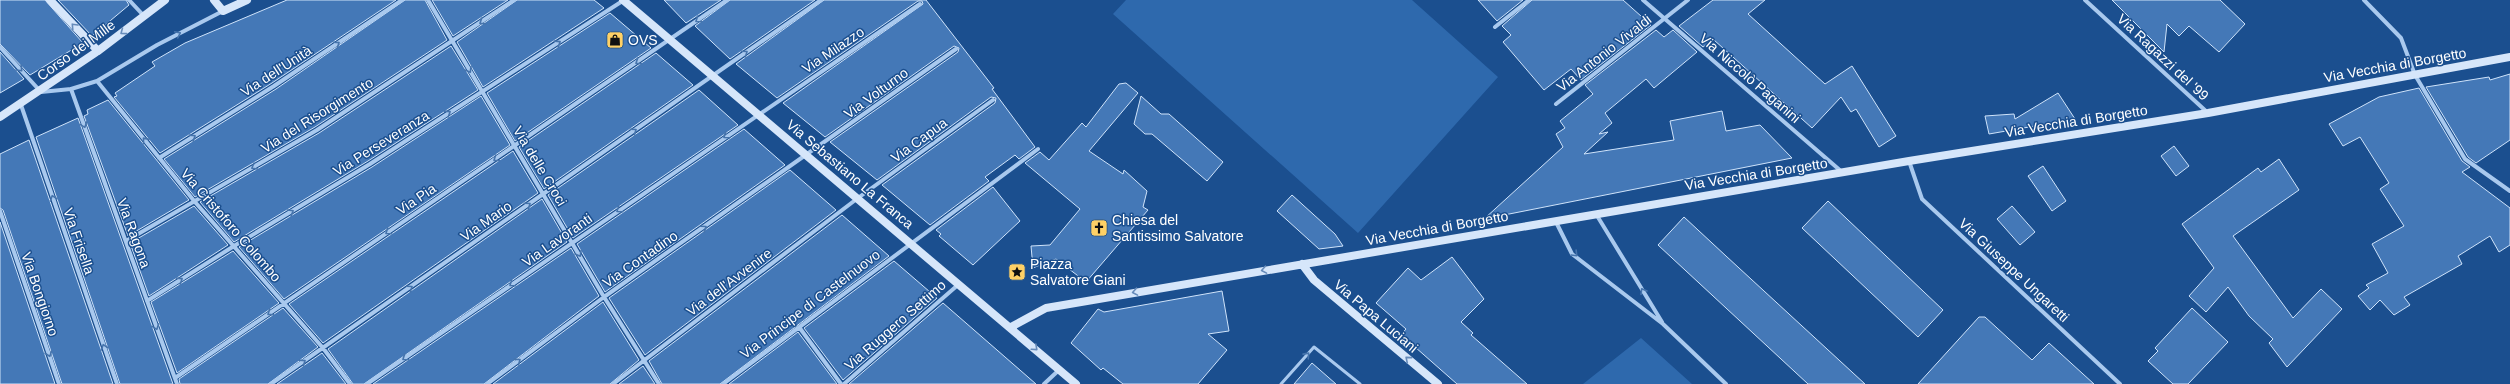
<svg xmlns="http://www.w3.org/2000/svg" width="2510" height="384" viewBox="0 0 2510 384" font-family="Arial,sans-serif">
<rect width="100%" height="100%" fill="#1b4f8f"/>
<path fill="#2e69ad" d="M1126 0H1412L1498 77 1358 233 1113 14Z
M1641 338 1692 384H1583Z"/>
<path fill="#4478b7" stroke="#cfe3fa" d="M0 0H45L83 43 30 75 0 44Z
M58 0H126L129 5 92 36Z
M287 0H396L272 83 160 153 114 97 117 96 115 93 155 66 152 62 185 43Z
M405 0H425L447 40 315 127 195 197 164 159 276 89Z
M432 0H508L453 36Z
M517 0H594L604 8 483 87 457 42Z
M664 0H721L686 23Z
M730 0H815L730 59 695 26Z
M824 0H926L994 88 992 89 1035 147 1019 159 1015 155 985 177 989 181 930 225 882 185 995 103 996 98 991 97 877 180 830 142 958 52 959 48 954 46 825 137 783 103 923 4 922 1H918L777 98 736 64Z
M1478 0H1523L1497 21Z
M1532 0H1623L1651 25 1581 80 1571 69 1544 90 1503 42 1511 35 1502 26Z
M1713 0H1765L1748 14 1825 84 1852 66 1896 136 1879 147 1856 109 1851 112 1841 97 1812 128 1714 40 1703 47 1679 26Z
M2112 0H2220L2245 24 2219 52 2189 26 2179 36 2167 24 2164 52Z
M610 13 651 48 515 141 487 93Z
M1656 30 1664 37 1673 30 1697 52 1654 88 1646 79 1605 113 1612 123 1599 134 1608 132 1584 154 1674 140 1670 121 1722 111 1726 131 1760 125 1792 158 1484 219 1563 147 1556 134 1565 128 1560 121 1593 94 1585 85Z
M451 46 478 90 368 161 234 242 200 202 319 133Z
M0 52 24 79 0 93Z
M656 53 693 85 544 189 519 147Z
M2510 74V140L2476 163 2468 157 2426 87 2489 77 2490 80Z
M1126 83 1138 93 1089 151 1123 174 1124 170 1147 191 1143 207 1148 210 1086 282 1056 259 1030 269 1035 263 1032 257 1031 246 1050 245 1080 209 1025 163 1040 152 1049 160 1082 123 1086 127 1119 84Z
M2419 88 2462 161 2470 167 2462 172 2510 208V245L2499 252 2490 236 2458 256 2462 264 2404 297 2410 305 2394 315 2380 300 2370 310 2358 296 2369 288 2366 285 2388 273 2372 244 2404 226 2380 189 2389 183 2360 137 2343 146 2329 124 2379 97Z
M699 90 738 125 573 238 548 195Z
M2058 93 2075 119 1989 134 1985 116 2014 114 2015 119Z
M481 96 510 145 284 299 239 247 372 167Z
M1141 96 1161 114H1169L1223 162 1207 181 1152 134H1145L1134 124Z
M108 100 189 200 128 236 84 116 88 114 87 110Z
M78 118 144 303 173 384H120L36 137Z
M744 129 785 165 605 292 577 244Z
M29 140 113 384H62L3 210 0 208V154Z
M2174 146 2189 166 2176 176 2161 156Z
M513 151 538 193 323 343 289 304Z
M2279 159 2299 190 2233 236 2293 318 2321 289 2342 309 2287 367 2269 343 2273 339 2249 316 2228 287 2206 312 2189 296 2214 268 2182 224 2258 168 2261 172Z
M2043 166 2066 201 2052 211 2028 176Z
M790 170 836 210 645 355 609 298Z
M993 187 1020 221 973 265 939 236 941 234 936 230Z
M1292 195 1335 234 1343 246 1319 249 1277 211Z
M542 199 567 242 364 384H353L328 349Z
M1828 201 1943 310 1918 337 1802 228Z
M194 206 228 245 149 296 130 243Z
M2012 206 2035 232 2020 245 1997 219Z
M842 215 889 256 720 384H662L649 361Z
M1684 217 1726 256 1865 384H1808L1658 245Z
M0 222 55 384H0Z
M571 248 599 296 484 384H373Z
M233 251 279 303 177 373 151 302Z
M1452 257 1484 299 1461 322 1473 333 1471 335 1527 384H1457L1415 347 1413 349 1399 337 1406 329 1376 303 1408 268 1421 280Z
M894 261 937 298 843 380 804 328Z
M1222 291 1229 331 1208 334 1227 350 1198 384H1123L1103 368 1101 370 1071 343 1098 309 1104 312Z
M603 302 639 360 610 384H493Z
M943 303 1036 384H849Z
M283 308 318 347 268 384H180L179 379Z
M2192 308 2228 342 2188 384H2173L2148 361 2158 351 2155 348Z
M1979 317H1985L2032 360 2049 343 2094 384H1918Z
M798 332 837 384H729Z
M322 353 346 384H277Z
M1312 363 1336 384H1294Z
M643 366 655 384H619Z"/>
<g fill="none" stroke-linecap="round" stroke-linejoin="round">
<path stroke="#a9c9ee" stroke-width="3" d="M1281 384 1314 347 1360 384"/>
<path stroke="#a9c9ee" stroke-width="4" d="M129 0 144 16
M428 0 604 297 659 384
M1643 0 1842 172
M2085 0 2208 113
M2364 0 2401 38 2415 75 2465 159 2510 191
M1495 27 1529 0
M0 47 41 92 71 89 97 81 157 45 223 11
M97 81 195 202 323 348 350 384
M71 89 177 384
M1556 104 1688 0
M21 105 117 384
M159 158 274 86 402 0
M1909 161 1922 199 2120 384
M0 211 59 384
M1596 214 1662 322
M1556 222 1572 254 1663 324 1726 384
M126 241 317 130 514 0
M147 301 234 246 370 164 624 0
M799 327 841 384
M175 378 727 0
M271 384 821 0
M367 384 920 4
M487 384 604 297 956 49
M613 384 858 198 993 100
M723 384 1038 149
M844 384 959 284
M1044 384 1059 370"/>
<path stroke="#d6e6fa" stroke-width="8" d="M50 0 98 51
M214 0 223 11 247 0
M623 0 1076 384
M0 117 98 51 165 0
M1302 264 1314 280 1438 384
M1011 327 1046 308 1909 161 2208 113 2510 57"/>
</g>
<defs><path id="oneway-chevron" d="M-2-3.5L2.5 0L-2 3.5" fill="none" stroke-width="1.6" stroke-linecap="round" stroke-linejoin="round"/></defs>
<g stroke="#4674ac">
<use href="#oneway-chevron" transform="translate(698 20) rotate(145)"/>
<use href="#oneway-chevron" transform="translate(482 22) rotate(146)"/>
<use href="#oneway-chevron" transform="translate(178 34) rotate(-27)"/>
<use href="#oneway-chevron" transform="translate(558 43) rotate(-33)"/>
<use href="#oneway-chevron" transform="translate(337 44) rotate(-34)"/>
<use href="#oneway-chevron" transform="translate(745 53) rotate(-35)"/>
<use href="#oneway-chevron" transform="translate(638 62) rotate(146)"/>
<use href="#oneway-chevron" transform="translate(20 69) rotate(47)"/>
<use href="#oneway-chevron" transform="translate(469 70) rotate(59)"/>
<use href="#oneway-chevron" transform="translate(448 113) rotate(-33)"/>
<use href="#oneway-chevron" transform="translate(84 125) rotate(70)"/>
<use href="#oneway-chevron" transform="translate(634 131) rotate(-35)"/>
<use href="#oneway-chevron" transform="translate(726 136) rotate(145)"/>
<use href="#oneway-chevron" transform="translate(193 137) rotate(-32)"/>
<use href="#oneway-chevron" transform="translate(145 140) rotate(-129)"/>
<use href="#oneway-chevron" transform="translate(496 159) rotate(146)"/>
<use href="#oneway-chevron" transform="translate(254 167) rotate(150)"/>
<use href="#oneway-chevron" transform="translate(53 198) rotate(-109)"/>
<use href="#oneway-chevron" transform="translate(528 205) rotate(-35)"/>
<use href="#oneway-chevron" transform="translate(619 210) rotate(145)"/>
<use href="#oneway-chevron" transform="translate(291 212) rotate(-31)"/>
<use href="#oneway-chevron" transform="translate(704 228) rotate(-35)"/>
<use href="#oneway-chevron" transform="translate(388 232) rotate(145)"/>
<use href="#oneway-chevron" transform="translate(579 254) rotate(60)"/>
<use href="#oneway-chevron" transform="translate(1575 254) rotate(46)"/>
<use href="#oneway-chevron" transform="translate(180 280) rotate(-33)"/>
<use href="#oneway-chevron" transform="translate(512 284) rotate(145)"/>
<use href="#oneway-chevron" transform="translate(410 288) rotate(-35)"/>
<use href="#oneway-chevron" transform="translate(1643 291) rotate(-121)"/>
<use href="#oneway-chevron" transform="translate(270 313) rotate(146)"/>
<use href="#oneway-chevron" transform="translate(156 327) rotate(70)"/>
<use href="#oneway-chevron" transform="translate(104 347) rotate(-109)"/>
<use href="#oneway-chevron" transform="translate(49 354) rotate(71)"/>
<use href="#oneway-chevron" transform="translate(1307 355) rotate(-48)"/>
<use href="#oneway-chevron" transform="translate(405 358) rotate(145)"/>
<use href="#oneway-chevron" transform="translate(518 361) rotate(-37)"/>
<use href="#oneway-chevron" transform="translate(303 362) rotate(-34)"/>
</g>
<g stroke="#668bba">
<use href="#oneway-chevron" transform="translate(74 26) rotate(-133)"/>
<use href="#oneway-chevron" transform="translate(123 32) rotate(143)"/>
<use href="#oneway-chevron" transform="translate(1264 270) rotate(170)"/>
<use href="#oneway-chevron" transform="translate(1135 292) rotate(170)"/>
<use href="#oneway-chevron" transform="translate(1035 348) rotate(42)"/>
<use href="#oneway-chevron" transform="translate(1408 359) rotate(-140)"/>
</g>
<defs>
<symbol id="shop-square" viewBox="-11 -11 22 22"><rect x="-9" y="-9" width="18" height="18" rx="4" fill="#ffd166" stroke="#1b4f8f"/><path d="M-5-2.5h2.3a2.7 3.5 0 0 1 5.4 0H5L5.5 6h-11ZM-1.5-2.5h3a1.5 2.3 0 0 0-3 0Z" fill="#111"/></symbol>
<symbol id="church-square" viewBox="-11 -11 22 22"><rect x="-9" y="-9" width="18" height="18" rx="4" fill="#ffd166" stroke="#1b4f8f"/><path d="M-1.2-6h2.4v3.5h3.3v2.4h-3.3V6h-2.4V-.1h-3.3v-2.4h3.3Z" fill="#111"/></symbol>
<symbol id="sight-square" viewBox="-11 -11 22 22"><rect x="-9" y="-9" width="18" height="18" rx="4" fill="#ffd166" stroke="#1b4f8f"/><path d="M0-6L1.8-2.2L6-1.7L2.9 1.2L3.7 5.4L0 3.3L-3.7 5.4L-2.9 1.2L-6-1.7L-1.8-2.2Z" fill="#111"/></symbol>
</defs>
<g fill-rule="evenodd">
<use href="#shop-square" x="605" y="30" width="20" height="20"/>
<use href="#church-square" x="1089" y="218" width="20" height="20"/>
<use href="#sight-square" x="1007" y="262" width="20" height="20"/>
</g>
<g text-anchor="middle" stroke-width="3" stroke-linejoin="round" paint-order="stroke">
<g font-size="14" fill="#fff" stroke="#1b4f8f" text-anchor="start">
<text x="628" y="45">OVS</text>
<text x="1112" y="225">Chiesa del<tspan x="1112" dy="16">Santissimo Salvatore</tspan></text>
<text x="1030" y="269">Piazza<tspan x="1030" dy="16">Salvatore Giani</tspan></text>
</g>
<g font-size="14" fill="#fff" stroke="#1b4f8f">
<text transform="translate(76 50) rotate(-36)" y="5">Corso dei Mille</text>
<text transform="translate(833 50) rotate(-34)" y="5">Via Milazzo</text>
<text transform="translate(1604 53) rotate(-38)" y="5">Via Antonio Vivaldi</text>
<text transform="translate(2163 57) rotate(43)" y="5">Via Ragazzi del '99</text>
<text transform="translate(2395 65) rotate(-10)" y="5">Via Vecchia di Borgetto</text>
<text transform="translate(276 71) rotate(-33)" y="5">Via dell'Unità</text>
<text transform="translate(1750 78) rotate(41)" y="5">Via Niccolò Paganini</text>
<text transform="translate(876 93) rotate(-36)" y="5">Via Volturno</text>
<text transform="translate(317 115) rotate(-32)" y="5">Via del Risorgimento</text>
<text transform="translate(2076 121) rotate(-9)" y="5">Via Vecchia di Borgetto</text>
<text transform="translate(919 140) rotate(-36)" y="5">Via Capua</text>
<text transform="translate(381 143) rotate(-32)" y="5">Via Perseveranza</text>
<text transform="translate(540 166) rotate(59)" y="5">Via delle Croci</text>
<text transform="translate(850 174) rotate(40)" y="5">Via Sebastiano La Franca</text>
<text transform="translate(1756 174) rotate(-9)" y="5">Via Vecchia di Borgetto</text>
<text transform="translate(416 199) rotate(-34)" y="5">Via Pia</text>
<text transform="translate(486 221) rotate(-35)" y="5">Via Mario</text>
<text transform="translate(231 225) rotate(49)" y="5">Via Cristoforo Colombo</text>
<text transform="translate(1437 228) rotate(-10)" y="5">Via Vecchia di Borgetto</text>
<text transform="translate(134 233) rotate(70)" y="5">Via Ragona</text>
<text transform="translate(557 240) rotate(-35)" y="5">Via Lavoranti</text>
<text transform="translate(79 241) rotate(71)" y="5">Via Frisella</text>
<text transform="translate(640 259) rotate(-35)" y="5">Via Contadino</text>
<text transform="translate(2014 270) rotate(43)" y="5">Via Giuseppe Ungaretti</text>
<text transform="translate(729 282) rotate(-37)" y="5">Via dell'Avvenire</text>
<text transform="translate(40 294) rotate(71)" y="5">Via Bongiorno</text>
<text transform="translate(810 304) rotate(-37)" y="5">Via Principe di Castelnuovo</text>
<text transform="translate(1376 316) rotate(40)" y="5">Via Papa Luciani</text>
<text transform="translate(895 325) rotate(-41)" y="5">Via Ruggero Settimo</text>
</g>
</g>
</svg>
